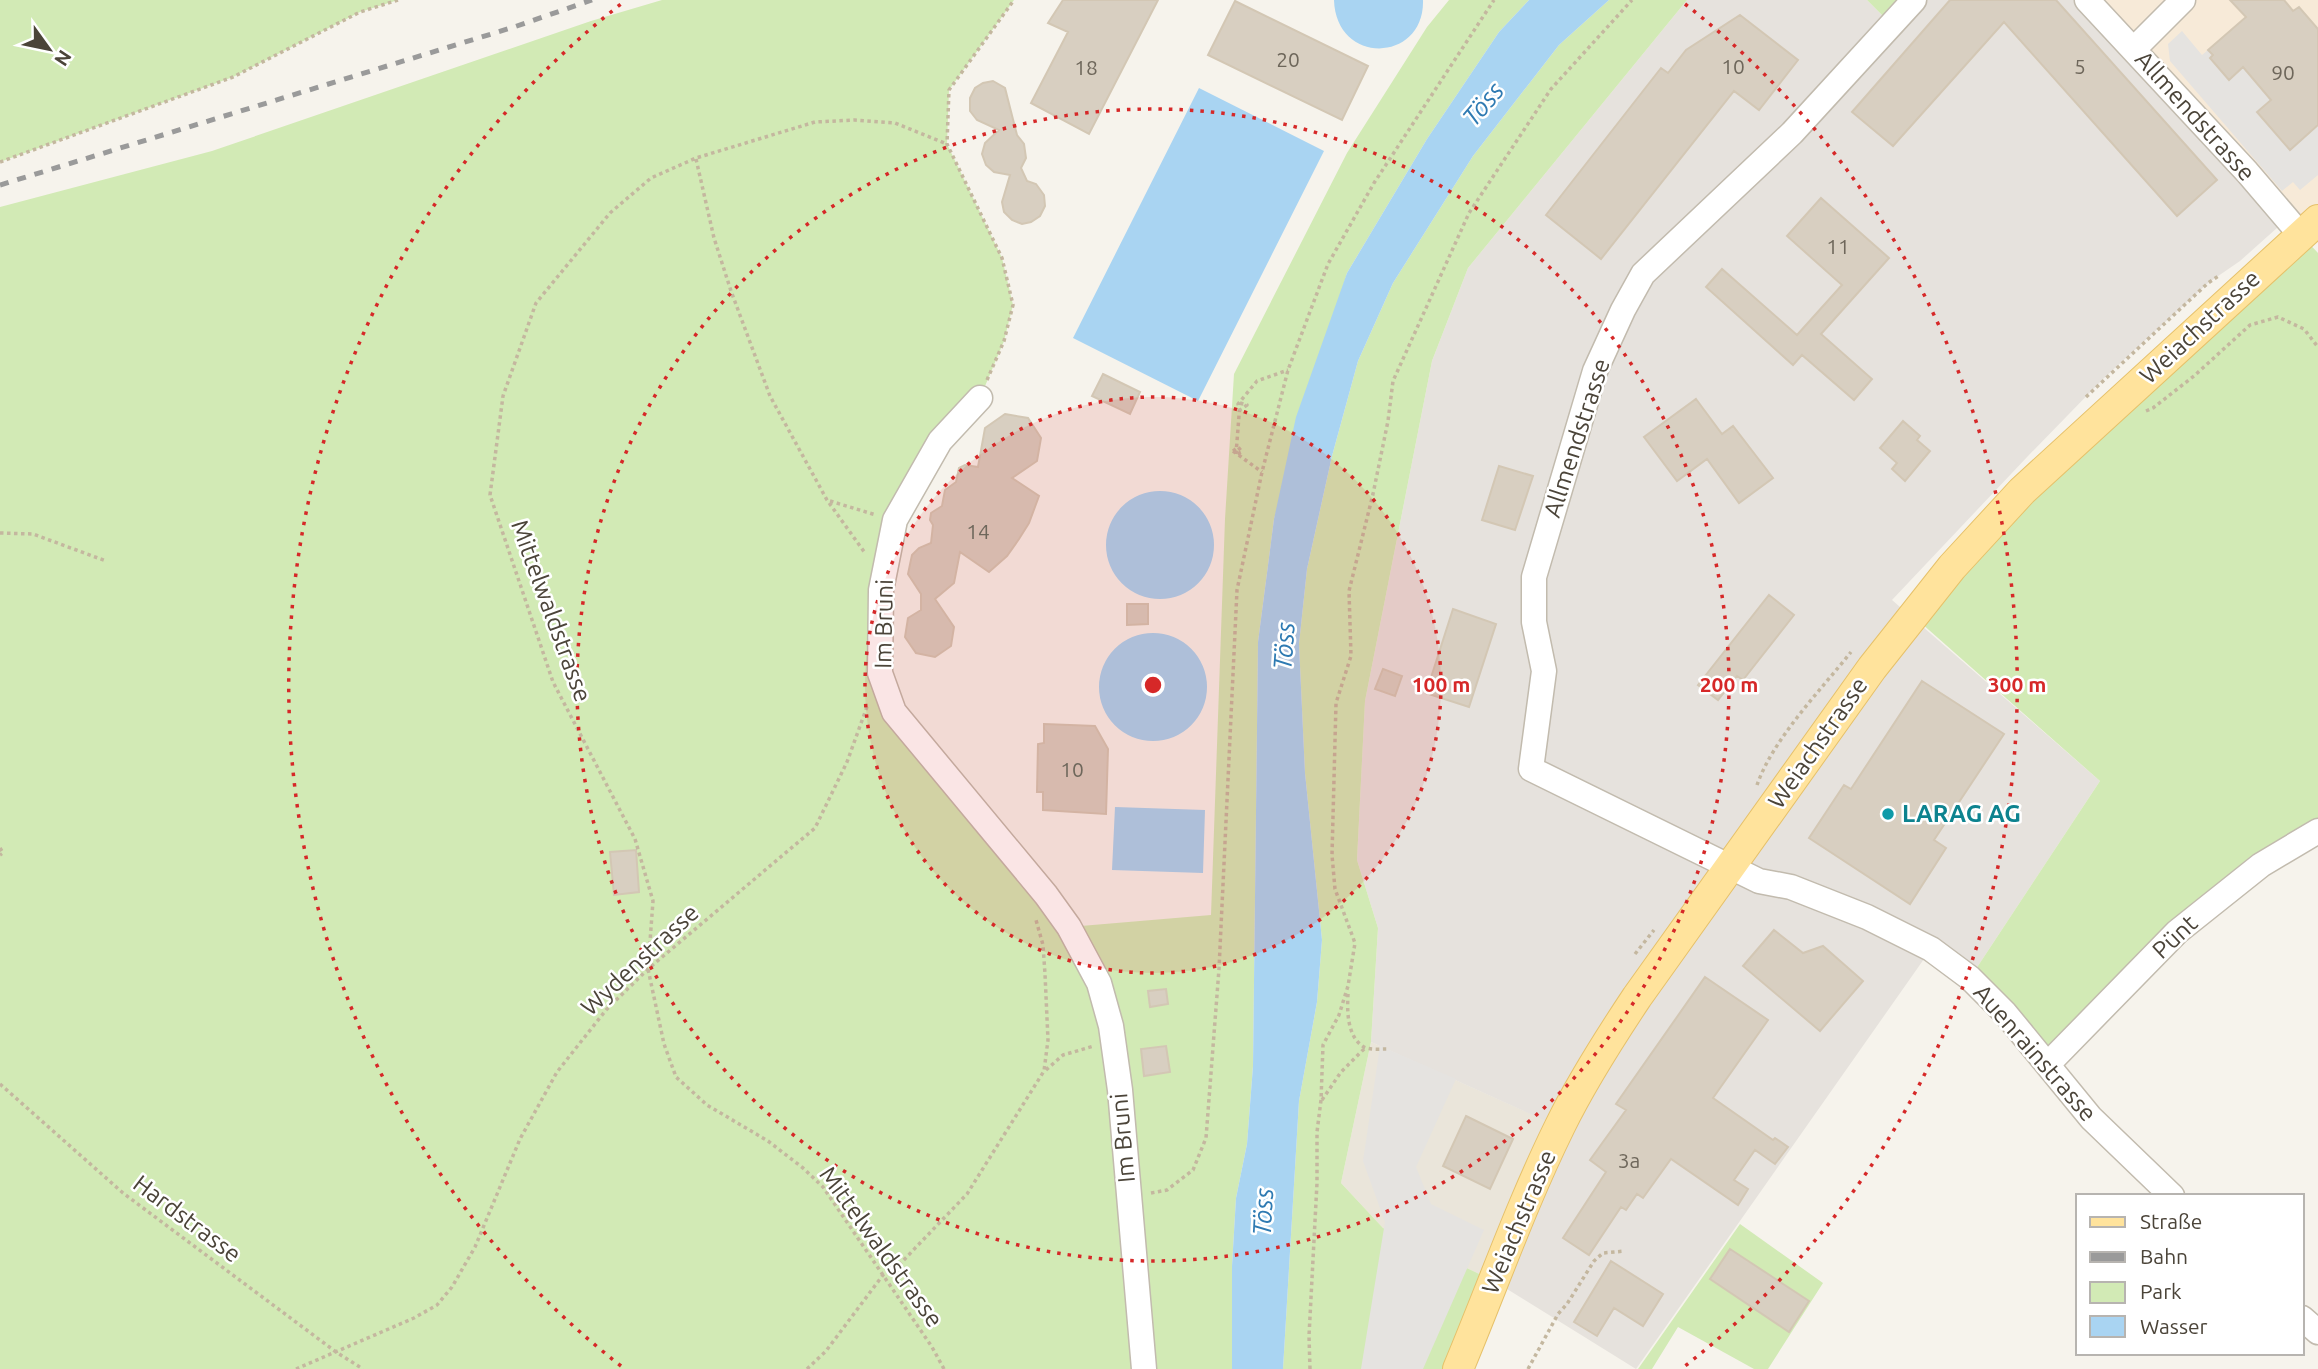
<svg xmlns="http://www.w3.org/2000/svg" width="2318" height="1369" viewBox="0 0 2318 1369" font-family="Ubuntu,sans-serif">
<rect width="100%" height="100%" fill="#f6f3ec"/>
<path fill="#eae5da" d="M1371 1042 1560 1127 1494 1281 1383 1228 1341 1183Z"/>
<path fill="#f7ead8" d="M2087 0H2318V220L2300 234Z"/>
<path fill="#e6e2dd" d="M1687 0H1867L1884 17 1902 0H2087L2287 219 2240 261 2208 283 2104 378 2028 456 1892 600 2100 781 1970 978 1931 949 1636 1369 1494 1281 1559 1127 1371 1042 1378 928 1357 860 1365 701 1432 361 1468 268Z"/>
<path fill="#d2eab5" d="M0 0H398L360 12 233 77 0 162Z
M662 0H1014L949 90 947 144 1002 258 1013 305 1004 341 980 398 895 520 880 673 1069 927 1211 915 1225 519 1234 374 1347 153 1427 27 1449 0H1529L1499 32 1427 139 1347 273 1274 519 1258 642 1253 1066 1247 1144 1236 1198 1232 1266V1369H0V207L212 151 591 21Z
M1609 0H1687L1468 268 1432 361 1365 701 1357 860 1378 928 1371 1042 1341 1183 1383 1228 1494 1281 1458 1369H1283L1299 1101 1317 1002 1322 940 1305 773 1299 644 1307 569 1332 456 1358 361 1393 283 1473 156 1559 45Z
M1867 0H1902L1884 17Z
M2300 234 2318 253V831L2261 865 2048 1064 1970 978 2100 781 1912 615Z
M1740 1224 1823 1283 1768 1369H1754L1678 1327 1652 1369H1638Z"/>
<path fill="#e5e3e0" d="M2182 31 2202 55 2208 50 2213 55 2210 59 2228 79 2243 67 2271 100 2258 112 2290 149 2318 125V175L2300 190 2293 182 2282 191 2170 61 2168 44Z
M1380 1046 1456 1079 1416 1167 1431 1204 1484 1230 1423 1369H1361L1385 1222 1363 1161Z"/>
<path fill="#a9d4f2" d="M1334 0H1423C1425 63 1336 66 1334 0Z
M1529 0H1609L1559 45 1473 156 1393 283 1358 361 1332 456 1307 569 1299 644 1305 773 1322 940 1317 1002 1299 1101 1283 1369H1232V1266L1236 1198 1247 1144 1253 1066 1258 642 1274 519 1296 417 1347 273 1427 139 1499 32Z
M1199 88 1324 151 1198 401 1073 338Z
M1106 545a54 54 0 1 1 108 0a54 54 0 1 1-108 0Z
M1099 687a54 54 0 1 1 108 0a54 54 0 1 1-108 0Z
M1115 807 1205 810 1203 873 1112 870Z"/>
<path fill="#d8cfc1" stroke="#d3c7b4" stroke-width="2" d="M1063 0H1158L1089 134 1031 103 1068 32 1048 23Z
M1950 0H2056L2217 180 2177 216 2004 22 1893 146 1852 112Z
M2230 0H2284L2293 11 2299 7 2318 29V125L2290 150 2257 112 2271 100 2243 67 2229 80 2210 58 2213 55 2208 50 2246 17Z
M1235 1 1368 66 1342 120 1208 55Z
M1740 15 1798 60 1759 110 1734 91 1601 259 1546 215 1661 68 1668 73 1686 50Z
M993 81 1005 88 1017 135 1024 144 1026 158 1021 168 1027 181 1036 184 1044 195 1045 206 1040 216 1031 222 1022 224 1012 220 1004 212 1002 202 1010 175 994 172 986 165 982 154 985 143 999 130 977 120 970 111V98L975 88 983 83Z
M1821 198 1889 258 1821 334 1872 379 1854 400 1802 355 1793 365 1706 287 1722 269 1797 335 1842 285 1787 236Z
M1103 374 1140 392 1130 414 1092 396Z
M1696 399 1722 434 1733 426 1773 478 1739 503 1707 459 1677 481 1644 437Z
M1005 414 1028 418 1041 438 1037 461 1012 478 1039 496 1029 523 1019 539 1007 556 989 572 960 552 954 583 935 599 954 627 951 646 935 657 916 653 905 637 908 618 921 610V594L908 574 912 555 919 548 931 543 933 525 930 520 931 513 942 506 945 490 956 482 959 468 965 465 978 467 985 428Z
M1903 421 1920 436 1917 440 1930 451 1905 481 1892 469 1897 463 1880 448Z
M1499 466 1533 476 1515 530 1482 520Z
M1769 595 1794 615 1743 680 1737 676 1718 700 1698 685Z
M1127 604H1148V624L1127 625Z
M1453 609 1496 624 1469 707 1426 693Z
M1383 669 1402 676 1395 696 1375 689Z
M1922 681 2004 734 1934 840 1946 848 1910 904 1809 838 1844 785 1851 789Z
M1044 724 1095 726 1108 749 1106 814 1043 810V792H1037L1038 744 1044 743Z
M636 850 639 892 614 895 610 852Z
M1774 930 1803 953 1823 946 1863 981 1820 1031 1743 966Z
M1705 977 1768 1020 1713 1098 1773 1140 1775 1138 1788 1147 1775 1164 1755 1150 1734 1180 1748 1189 1738 1205 1671 1159 1643 1198 1637 1194 1626 1210 1621 1207 1589 1255 1563 1238 1606 1172 1590 1160 1626 1110 1616 1104Z
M1166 989 1168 1004 1150 1007 1148 991Z
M1166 1046 1170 1072 1144 1076 1141 1049Z
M1466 1116 1513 1139 1490 1189 1443 1166Z
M1730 1249 1809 1301 1789 1332 1710 1279Z
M1611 1261 1663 1294 1643 1326 1614 1308 1597 1336 1574 1322Z"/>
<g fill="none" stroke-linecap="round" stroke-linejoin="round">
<defs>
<path id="minor" d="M1914 0 1792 133 1643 274 1623 310 1595 371 1534 577V622L1544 671 1531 769 1759 881 1791 887 1867 917 1931 949 1970 978 2005 1013 2091 1118 2172 1196
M2087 0 2247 172 2300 234
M2134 49 2183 0
M980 398 940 441 895 520 881 590 880 673 894 712 1046 895 1069 927 1099 983 1111 1026 1120 1090 1144 1369
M2048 1064 2177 932 2261 865 2318 831
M2302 1318 2318 1332"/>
<path id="major" d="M1458 1369C1492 1288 1521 1205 1560 1126 1582 1081 1609 1039 1637 997L1872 668 1952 567 2022 491 2318 220"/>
</defs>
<use href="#minor" stroke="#c2bbae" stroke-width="27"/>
<use href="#major" stroke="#e6c16a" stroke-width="32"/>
<path stroke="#c4b79f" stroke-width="3.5" stroke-dasharray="3.5 3.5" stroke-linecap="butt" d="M696 159 714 238 731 291 770 396 827 500 865 553
M0 162 233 77 360 12 398 0
M987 380 1004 341 1013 305 1002 258 947 144 949 90 1014 0
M2086 397 2208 283 2220 275
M1240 403 1247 405 1240 410 1238 404 1257 381 1288 370
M2146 411 2153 408 2194 376 2250 325 2278 317 2304 329 2318 347
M1233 451 1262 472
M1233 451 1238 447 1242 452 1237 454
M830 501 876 515
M0 533 33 534 106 561
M1757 785C1773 739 1820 691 1851 652
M0 848 3 853 0 855
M1635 954 1654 930
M1348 994C1347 1011 1347 1037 1364 1047 1370 1050 1380 1049 1387 1049
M1046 1070 1063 1055 1094 1046
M0 1084 123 1193 336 1352 363 1369
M1322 1100 1341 1072 1365 1048
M1151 1193 1167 1190 1193 1170 1206 1138 1219 969 1237 590 1262 472 1288 370 1328 264 1374 183 1494 0
M296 1369 414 1318 437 1305 452 1287 475 1247 520 1139 557 1072 606 1010 648 969 815 828 847 762 868 704
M807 1369 826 1351 883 1275 899 1265 967 1194 1044 1071 1048 1040 1045 974 1043 945 1036 920
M944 1369 932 1347 823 1187 803 1168 768 1141 707 1105 676 1077 664 1044 648 969 653 901 635 839 553 682 490 495 503 396 536 303 610 213 651 178 696 158 815 122 855 120 895 123 947 144
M1310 1369 1309 1336 1317 1183V1132L1321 1100 1323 1045 1339 1015 1348 986 1355 943 1335 889 1332 855 1336 703 1351 656 1349 591 1373 494 1388 421 1393 381 1469 213 1551 89 1632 0
M1528 1369 1558 1314 1567 1304 1594 1261 1603 1253 1625 1251"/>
<use href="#minor" stroke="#fff" stroke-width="24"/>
<use href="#major" stroke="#ffe39c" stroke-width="30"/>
<path stroke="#9a9a9a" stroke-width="5" stroke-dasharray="9 9" stroke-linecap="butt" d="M0 185 514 27 592 0"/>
<path stroke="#c4b79f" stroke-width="3.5" stroke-dasharray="3.5 3.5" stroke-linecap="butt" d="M1236 454 1240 403"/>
</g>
<circle cx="1153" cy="685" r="288" fill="#d62828" fill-opacity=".12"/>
<g fill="none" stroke="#d62828" stroke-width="3.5" stroke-dasharray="3.5 7">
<circle cx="1153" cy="685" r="288"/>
<circle cx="1153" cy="685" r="576"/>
<path d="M621 1366A864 864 0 0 1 621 4M1685 4A864 864 0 0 1 1685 1366"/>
</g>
<circle fill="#0f9aa8" stroke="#fff" stroke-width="2.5" cx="1888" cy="814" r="7"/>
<g text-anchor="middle" stroke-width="5" stroke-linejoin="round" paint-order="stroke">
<g font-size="21" fill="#6e675b">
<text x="1288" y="67">20</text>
<text x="1733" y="74">10</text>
<text x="2080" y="74">5</text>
<text x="1086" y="75">18</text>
<text x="2283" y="80">90</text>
<text x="1838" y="254">11</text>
<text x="978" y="539">14</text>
<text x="1072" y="777">10</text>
<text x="1629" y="1168">3a</text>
</g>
<g font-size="24" fill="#4b4439" stroke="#fff">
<text transform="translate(2195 116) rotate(48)" y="8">Allmendstrasse</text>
<text transform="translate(2200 327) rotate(-43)" y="8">Weiachstrasse</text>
<text transform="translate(1577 438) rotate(-72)" y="8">Allmendstrasse</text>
<text transform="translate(551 611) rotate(70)" y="8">Mittelwaldstrasse</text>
<text transform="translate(884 624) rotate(-89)" y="8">Im Bruni</text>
<text transform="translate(1818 743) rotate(-55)" y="8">Weiachstrasse</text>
<text transform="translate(2175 937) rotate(-43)" y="8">Pünt</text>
<text transform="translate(640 960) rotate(-43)" y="8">Wydenstrasse</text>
<text transform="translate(2035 1053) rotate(49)" y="8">Auenrainstrasse</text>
<text transform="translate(1123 1138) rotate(-95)" y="8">Im Bruni</text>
<text transform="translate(187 1219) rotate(37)" y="8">Hardstrasse</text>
<text transform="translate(1519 1222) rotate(-67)" y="8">Weiachstrasse</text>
<text transform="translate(881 1247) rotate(54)" y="8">Mittelwaldstrasse</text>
</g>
<g font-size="24" font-weight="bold" fill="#0d838f" stroke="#fff" text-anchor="start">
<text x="1902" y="822">LARAG AG</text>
</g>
<g font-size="26" font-style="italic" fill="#2e7ab2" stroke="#fff">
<text transform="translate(1483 104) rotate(-50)" y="9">Töss</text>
<text transform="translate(1284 646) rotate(-86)" y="9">Töss</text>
<text transform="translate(1263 1212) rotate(-87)" y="9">Töss</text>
</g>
</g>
<circle cx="1153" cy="685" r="10" fill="#d62828" stroke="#fff" stroke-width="3.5"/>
<g font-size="21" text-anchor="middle" font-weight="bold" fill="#d62828" stroke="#fff" stroke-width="5" stroke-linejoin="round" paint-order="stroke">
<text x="1441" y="692">100 m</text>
<text x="1729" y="692">200 m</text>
<text x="2017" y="692">300 m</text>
</g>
<rect x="2076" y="1194" width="228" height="161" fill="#ffffff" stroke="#b7b4b0" stroke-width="2"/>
<rect x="2090" y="1217" width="35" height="10" fill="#ffe39c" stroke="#b7b4b0" stroke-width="2"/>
<text x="2140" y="1229" font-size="21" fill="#4b4439">Straße</text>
<rect x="2090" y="1252" width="35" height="10" fill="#9a9a9a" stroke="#b7b4b0" stroke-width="2"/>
<text x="2140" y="1264" font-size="21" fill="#4b4439">Bahn</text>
<rect x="2090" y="1282" width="35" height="21" fill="#d2eab5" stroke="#b7b4b0" stroke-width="2"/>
<text x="2140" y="1299" font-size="21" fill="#4b4439">Park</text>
<rect x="2090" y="1316" width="35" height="21" fill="#a9d4f2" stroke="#b7b4b0" stroke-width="2"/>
<text x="2140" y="1334" font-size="21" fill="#4b4439">Wasser</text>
<g transform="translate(49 49) rotate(123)" stroke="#ffffff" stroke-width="5" paint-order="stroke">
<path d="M0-5L12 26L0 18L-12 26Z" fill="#4b4439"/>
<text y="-10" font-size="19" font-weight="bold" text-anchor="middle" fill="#4b4439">N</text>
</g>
</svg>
